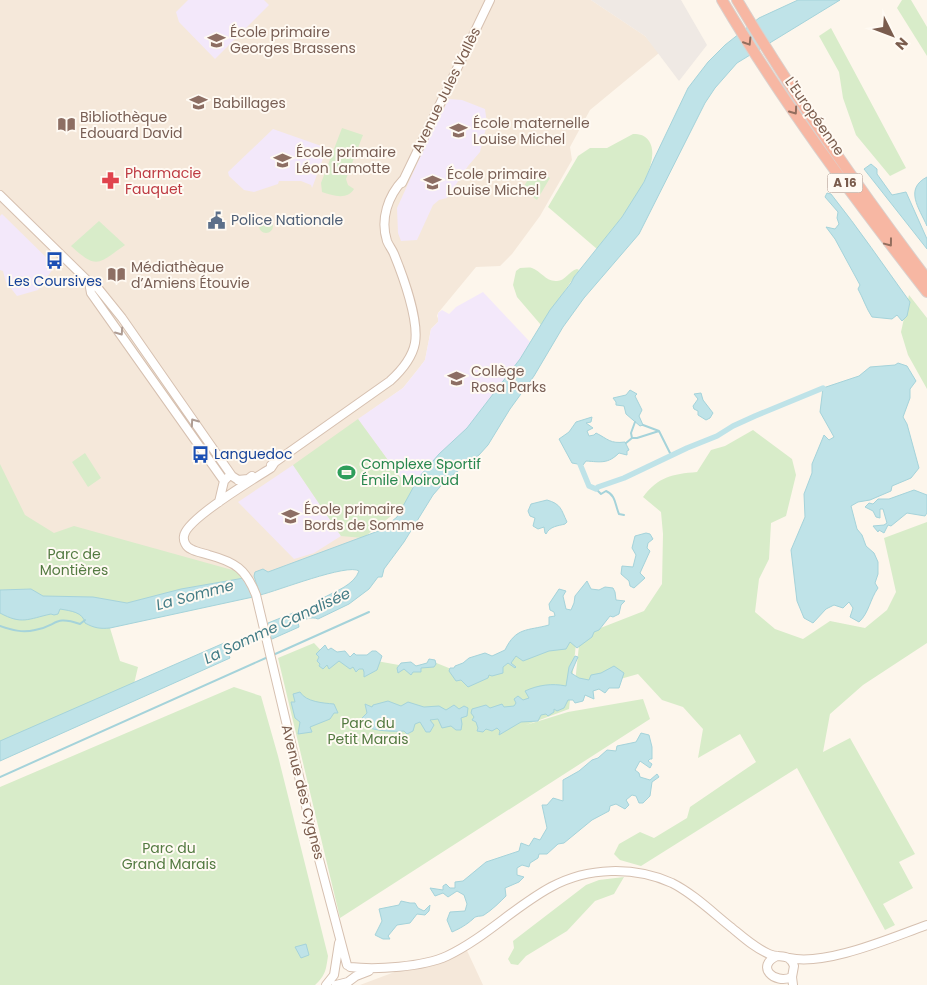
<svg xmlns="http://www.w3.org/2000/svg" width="927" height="985" viewBox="0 0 927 985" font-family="Poppins,sans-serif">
<rect width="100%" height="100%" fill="#fdf6ec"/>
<path fill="#f5e8da" d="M0 0H591L645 36 659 53 590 110 570 147 572 160 540 216 512 254 500 266 476 267 438 313 437 316 439 321 431 329 425 360 419 368 403 388 359 419 401 478 411 476 419 477 405 505 340 556 334 565 129 606 0 601Z
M463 942 483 985H360L437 956Z"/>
<path fill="#efe9e4" d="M591 0H681L707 45 679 81 645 36Z"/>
<path fill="#f3e8fa" d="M188 0H264L269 5 215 59 179 22 176 12Z
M449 99 462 100 485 109 487 124 480 152 468 166 447 198 439 200 433 205 417 240 401 241 398 233 397 208 429 138Z
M273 129 327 148 312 188 311 185 301 181H279L278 184 254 192 244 190 229 176 228 172Z
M2 214 55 266 38 290 17 296 6 282 3 271 0 270V216Z
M483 292 530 342 520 359 467 428 439 454 419 477 411 476 401 478 358 419 403 388 419 368 425 360 431 329 438 322V313L442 310 449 314 456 307Z
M293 465 341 536 314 553 294 559 238 502Z"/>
<path fill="#d8ecc9" d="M902 0H911L927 27V56L897 8Z
M831 28 906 168 890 176 856 135 843 98 839 72 819 36Z
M342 128 363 135 346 179 348 185 354 189C348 200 333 196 322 192L321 183Z
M633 134C640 134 645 135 649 141 666 167 613 229 597 249L548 207 578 156 590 148H607Z
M535 169 550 178 537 200 522 189Z
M259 226a7 7 0 1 1 14 0a7 7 0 1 1-14 0Z
M99 221 125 245C98 264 97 270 71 246Z
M520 268C524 268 529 267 532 268 541 271 546 282 557 281 565 281 569 271 577 269L579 270 541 325 517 297 513 285 516 271Z
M909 295 927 318V389L908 355 901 332Z
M358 419 401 478 414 489 405 505 363 538 341 536 293 465Z
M753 430 792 459 796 475 786 516 771 523 769 559 759 579 755 612 775 629 803 639 830 621 865 628 887 610 896 592 884 538 927 522V643L863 685 830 714 823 752 850 738 915 854 899 862 913 888 883 904 895 925 885 930 797 768 641 866 620 860 614 854 619 844 640 832 654 838 687 818 690 807 756 762 740 734 698 758 703 729 683 707 662 700 638 674 574 692 580 636 644 611 662 584 663 534 661 512 643 497C658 477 672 474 697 472L711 450 725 446Z
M85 453 101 478 88 487 72 462Z
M0 464 25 515 54 533 74 526 236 571 244 578 181 589 127 603 93 597 43 596 31 589 0 590Z
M0 608H76L110 628 120 661 138 667 134 684 0 743Z
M578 625 569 709 526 725 568 712 643 699 650 719 340 918 278 658 314 643 326 656 371 660 410 667 434 662 466 675Z
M234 687 261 696 278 756 328 956C326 969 326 975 315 985H0V787Z
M624 877 614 894 595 901 567 931 526 956 518 965 511 964 508 959 514 948 513 941 586 885 599 880Z"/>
<path fill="#bfe3e8" stroke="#a5d3da" d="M798 0H840L737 63 715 88 705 103 639 234 584 298 563 327 534 376 510 409 488 445 479 455 446 480 433 495 404 542 384 569 382 577H378L369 589 349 604 318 619C312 616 303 620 298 622L299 627 272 639 262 637 228 653 230 658 0 761V741L224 643 226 648 261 633 268 623 293 613 296 617 303 614V612C310 608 316 602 323 598 336 591 354 585 359 571 348 563 277 591 260 595L254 576 255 572 263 569 268 572 381 530 397 517 419 477 439 454 467 428 520 359 550 310 571 283 574 277 622 217 644 182 654 159 688 88 708 62 725 45 759 18Z
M871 164 877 169V174L892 195 906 192 927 239V249L864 169Z
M927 177V226C919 208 904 189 927 177Z
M827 193 831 194C859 229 884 266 910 302L907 316 902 321 897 315 892 319 872 317C866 308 863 298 858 289L860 285 835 239 826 227 835 229 839 224 837 218 838 212 825 197Z
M898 363 907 366 916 381 910 389V398L903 417 907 424 919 468 911 478 892 486 891 491 870 500 858 502 851 506 857 529 862 535 866 546 874 553 878 562V574L875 583 878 588C870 599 869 613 859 622L850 617 853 608 849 602 843 608 834 605 826 609 813 623 804 618 797 601 791 550 805 517 804 494 812 473V464L824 435 829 440 834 437 820 412 823 388 859 376 870 367 895 365Z
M630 390 637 394 635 396 642 410 639 416 643 425 640 426 626 414 624 406 616 405V402L613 398 626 395Z
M701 393 703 400 713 413 710 418 706 420 698 415V411L694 409 693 406 698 399 694 394Z
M592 417 591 422 586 423 593 428 587 431 589 436 594 435 596 433C608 439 610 444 625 442L629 450 627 451V455L619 453C608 464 601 462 586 461L583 465 572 463 559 439 569 432 576 422Z
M914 490 927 495V513L925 516 907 513 891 526 888 525 884 533 879 530 878 532 873 526 884 525 887 523 883 509H880V518L876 517 873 511 865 507 869 503 873 504 878 499H889Z
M547 500C561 504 561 509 567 522L565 524C558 526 550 526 546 534L545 533 544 527 538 529 533 526 535 518 530 516 528 511 531 504Z
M646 533 650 534 653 539 648 543 647 548 650 551 640 573 645 578 634 588 630 586 629 581 621 574 622 566 633 567 636 555 632 548 635 536Z
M244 578 253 597 110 628C100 629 94 628 85 623 83 612 71 611 60 609L58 614 54 615 51 614C28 619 22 625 0 613V590L31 589 43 596 93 597 127 603 181 589Z
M587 581 591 589 599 590 605 587 613 588 615 592 616 600 625 601 621 605 619 614 613 617 610 616 599 630 594 632 592 637 577 648 570 642 566 649 549 651 523 661 516 656 511 663 516 667 515 668 508 663 503 667V673L492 676 489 675 488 678 468 687 461 680 456 681 449 671 450 668H454L455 666 463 663 469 658 485 653 492 656 505 650C516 627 527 631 549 625V617L555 616 554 612 550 610 549 604 559 589 566 591 563 596 566 609 571 610 574 603 575 596Z
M325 645 328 650 331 648 337 652 345 651 350 657 354 653 356 655H367L372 651H376L382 656 377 670 364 677V672L363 669H359L356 672 353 667 350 669 339 661 329 669 327 665 323 669 319 666 320 664 317 661 319 657 316 654Z
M575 656 578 657 571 673 579 678 589 680 591 675 601 673 614 666 624 673 619 688H609L605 693 599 689 593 691 594 699 585 695 583 701 575 703 573 700H568L564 708 557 711 554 709V712L548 716 546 714 541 715 538 721 521 722 499 735 500 731 497 728 492 731 486 729 483 732 477 731 478 728 476 722 472 720 474 717 471 713 472 709 486 705 490 708 502 704 504 707 514 706 516 703 514 699 518 696 523 700 529 698 525 691C538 685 552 683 566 686L569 667Z
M429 659 435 660 436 664 434 667 421 668V672H413L411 675 404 669 398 673 397 668 401 663 411 662 416 666 427 663Z
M300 692C306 702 323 703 334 704L338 713H334L330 719 310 727 312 732 298 734 300 722 295 718 291 702H295L293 694Z
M388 701 401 706 408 702 424 707 439 706 446 710 454 705 459 709 464 706 468 708 467 716 461 718 462 724 461 730H456L451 726 442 728 438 719 430 720 434 725 430 732H426L420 722 415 724 413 731 407 734 404 731C396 732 372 731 366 726 366 725 363 719 362 718L367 713 365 704 372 707 373 705Z
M641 733 649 735 652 747V759H650L648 761 652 764 650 768 640 761 635 770 639 773 640 777 650 780 657 774 659 777 652 782 650 796 643 803H639L636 796 632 795 626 800 629 805 625 809 616 804 610 806 609 811 592 820 564 843 558 844 547 854H539L538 858 530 863 529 867 522 865 517 868V875L524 877 519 882 505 888 506 896C500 902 492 910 484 915 481 917 476 915 473 919 466 925 461 928 452 932L447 920 450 912 465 911 467 904 464 895 457 891 448 897 443 893 435 896 430 888 443 890V886L446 884 450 888H455V882L463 881 486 862 519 851 521 843 529 846 534 838 540 840 547 828 542 805H547L553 798 563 801V780L579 771 592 760 598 758 607 750 616 751 617 746 636 742Z
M401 901 410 903H415L418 908 424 911 430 905 429 911 425 915 417 914 410 923 397 925 388 936 390 939H383L375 935 382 921 379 909 399 905Z
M306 944 309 955 301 958 295 947Z"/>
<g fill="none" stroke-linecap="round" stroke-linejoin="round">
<path stroke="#a5d3da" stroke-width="2" d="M643 425 659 431 671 455
M632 438H637L659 431
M626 443 632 438 631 433 635 422
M596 489 601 494 606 491C616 495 615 505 619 514L624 515
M0 626C12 630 22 633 35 630 58 626 53 615 80 624L85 620
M273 655 369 612
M0 777 268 657"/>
<path stroke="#bfe3e8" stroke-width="5.5" d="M580 464 589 486 596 489 598 487 624 478 687 448 717 436 733 426 755 416 823 388"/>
<defs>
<path id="secondary" d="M402 183 490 0
M0 195 89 282 97 287 122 318 232 476 238 480
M89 282 91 293 224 481
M275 462 271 468C254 479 186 519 184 536 183 541 186 547 191 549 196 552 203 553 209 555 235 562 246 569 256 595L315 844 347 965
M271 465 390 381C401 371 412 359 415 343 419 320 403 276 394 254 392 249 389 246 387 241 380 219 388 196 403 180
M238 480 248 479 252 476
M219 502 224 481 227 478
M777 956C755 966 774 985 792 977
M789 958C827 966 890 938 927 925
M350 967C376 970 423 967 447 956 485 938 514 907 551 887 588 867 634 866 672 883 694 894 713 913 732 928 744 938 755 948 769 954 780 959 789 952 794 966L792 977 793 985
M326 985 334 975 339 943
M336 985 348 982 356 976 369 971"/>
<path id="highway" d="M722 0C782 102 854 198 927 292
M737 0C794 96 859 189 927 279"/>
</defs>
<use href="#secondary" stroke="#d6c0b0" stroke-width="10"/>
<use href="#highway" stroke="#dad1cd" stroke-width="12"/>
<use href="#secondary" stroke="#fff" stroke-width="8"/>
<use href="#highway" stroke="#f7b7a3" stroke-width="10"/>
</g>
<defs><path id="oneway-chevron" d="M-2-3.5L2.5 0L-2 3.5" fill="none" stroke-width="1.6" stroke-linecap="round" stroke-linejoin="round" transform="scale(1.25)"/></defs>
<g stroke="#936e5e">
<use href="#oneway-chevron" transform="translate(748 42) rotate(58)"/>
<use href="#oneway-chevron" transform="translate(794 111) rotate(55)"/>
<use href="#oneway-chevron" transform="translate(889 243) rotate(53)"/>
</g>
<g stroke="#af9d94">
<use href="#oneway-chevron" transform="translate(120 332) rotate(55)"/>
<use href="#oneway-chevron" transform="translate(194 422) rotate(-125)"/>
</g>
<defs>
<symbol id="school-bare" viewBox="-9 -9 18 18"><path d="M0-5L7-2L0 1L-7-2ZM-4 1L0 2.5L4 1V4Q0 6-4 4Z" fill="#8d6e63" stroke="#fffaf3" stroke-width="2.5" paint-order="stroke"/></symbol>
<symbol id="library-bare" viewBox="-9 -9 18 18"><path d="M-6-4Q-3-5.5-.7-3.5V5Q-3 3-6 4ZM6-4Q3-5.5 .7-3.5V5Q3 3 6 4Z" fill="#8d6e63" stroke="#fffaf3" stroke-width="2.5" paint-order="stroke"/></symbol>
<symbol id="pharmacy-bare" viewBox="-9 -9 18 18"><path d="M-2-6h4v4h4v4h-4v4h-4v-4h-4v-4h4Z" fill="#e0444e" stroke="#fffaf3" stroke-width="2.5" paint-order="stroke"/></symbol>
<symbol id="civic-bare" viewBox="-9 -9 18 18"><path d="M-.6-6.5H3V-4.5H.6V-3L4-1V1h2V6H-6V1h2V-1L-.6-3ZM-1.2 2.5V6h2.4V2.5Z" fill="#5c6f8a" stroke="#fffaf3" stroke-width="2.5" paint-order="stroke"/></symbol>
<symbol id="bus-bare" viewBox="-9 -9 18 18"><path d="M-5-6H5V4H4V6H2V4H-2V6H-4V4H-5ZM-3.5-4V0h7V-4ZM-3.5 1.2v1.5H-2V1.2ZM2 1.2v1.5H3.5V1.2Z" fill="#1a4fb4" stroke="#fffaf3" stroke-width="2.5" paint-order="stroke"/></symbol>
<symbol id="stadium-bare" viewBox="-9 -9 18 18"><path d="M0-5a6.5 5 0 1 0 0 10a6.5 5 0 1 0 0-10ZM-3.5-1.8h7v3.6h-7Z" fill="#2e9e5b" stroke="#fffaf3" stroke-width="2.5" paint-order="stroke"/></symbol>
</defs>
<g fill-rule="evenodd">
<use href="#school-bare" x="204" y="28" width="25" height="25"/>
<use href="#school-bare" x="186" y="90" width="25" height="25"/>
<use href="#library-bare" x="54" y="112" width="25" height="25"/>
<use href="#school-bare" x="446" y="118" width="25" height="25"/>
<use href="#school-bare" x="270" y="148" width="25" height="25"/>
<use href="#pharmacy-bare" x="98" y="168" width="25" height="25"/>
<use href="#school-bare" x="420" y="170" width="25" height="25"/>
<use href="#civic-bare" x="204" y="208" width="25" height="25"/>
<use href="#bus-bare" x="42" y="248" width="25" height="25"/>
<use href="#library-bare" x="104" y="262" width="25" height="25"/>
<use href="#school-bare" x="444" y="366" width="25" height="25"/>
<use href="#bus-bare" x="188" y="442" width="25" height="25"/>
<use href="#stadium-bare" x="334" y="460" width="25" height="25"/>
<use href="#school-bare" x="278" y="504" width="25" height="25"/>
</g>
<g text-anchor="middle" stroke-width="4" stroke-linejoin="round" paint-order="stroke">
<rect fill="#fffaf3" stroke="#a28b7f" stroke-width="1" x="827.5" y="173.5" width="35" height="19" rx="4"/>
<g font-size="12" font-weight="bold" fill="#7a5c4d">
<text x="845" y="187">A 16</text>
</g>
<g font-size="14" fill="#785e54" stroke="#fffaf3" text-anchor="start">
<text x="230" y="37">École primaire<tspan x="230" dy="16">Georges Brassens</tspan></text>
<text x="213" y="108">Babillages</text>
<text x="80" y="122">Bibliothèque<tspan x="80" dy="16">Edouard David</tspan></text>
<text x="473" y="128">École maternelle<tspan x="473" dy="16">Louise Michel</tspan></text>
<text x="296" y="157">École primaire<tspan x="296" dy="16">Léon Lamotte</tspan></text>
<text x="447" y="179">École primaire<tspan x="447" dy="16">Louise Michel</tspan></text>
<text x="131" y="272">Médiathèque<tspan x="131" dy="16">d’Amiens Étouvie</tspan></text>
<text x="471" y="376">Collège<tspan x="471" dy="16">Rosa Parks</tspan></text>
<text x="304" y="514">École primaire<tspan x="304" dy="16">Bords de Somme</tspan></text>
</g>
<g font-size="14" fill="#7a5c4d" stroke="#fffaf3">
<text transform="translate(446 90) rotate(-64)" y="5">Avenue Jules Vallès</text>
<text transform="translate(815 116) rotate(55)" y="5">L'Européenne</text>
<text transform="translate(303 792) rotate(76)" y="5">Avenue des Cygnes</text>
</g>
<g font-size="14" fill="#be3a42" stroke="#fffaf3" text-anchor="start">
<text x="125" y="178">Pharmacie<tspan x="125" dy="16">Fauquet</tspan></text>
</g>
<g font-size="14" fill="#4e5e75" stroke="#fffaf3" text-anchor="start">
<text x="231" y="225">Police Nationale</text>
</g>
<g font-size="14" fill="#164399" stroke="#fffaf3">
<text x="55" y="286">Les Coursives</text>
<text x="214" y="459" text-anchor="start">Languedoc</text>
</g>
<g font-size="14" fill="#27864d" stroke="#fffaf3" text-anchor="start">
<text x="361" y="469">Complexe Sportif<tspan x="361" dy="16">Émile Moiroud</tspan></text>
</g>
<g font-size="14" fill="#537a41" stroke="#fffaf3">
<text x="74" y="559">Parc de<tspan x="74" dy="16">Montières</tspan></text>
<text x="368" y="728">Parc du<tspan x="368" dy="16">Petit Marais</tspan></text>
<text x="169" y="853">Parc du<tspan x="169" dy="16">Grand Marais</tspan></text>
</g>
<g font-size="15" font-style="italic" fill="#437c86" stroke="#fffaf3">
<text transform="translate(195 595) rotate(-15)" y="5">La Somme</text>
<text transform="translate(277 626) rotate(-25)" y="5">La Somme Canalisée</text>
</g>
</g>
<g transform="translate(892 35) rotate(132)" stroke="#fffaf3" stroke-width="4" paint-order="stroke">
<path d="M0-4L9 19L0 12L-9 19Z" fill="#7a5c4d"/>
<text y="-8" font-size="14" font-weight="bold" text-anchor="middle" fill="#7a5c4d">N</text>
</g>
</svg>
